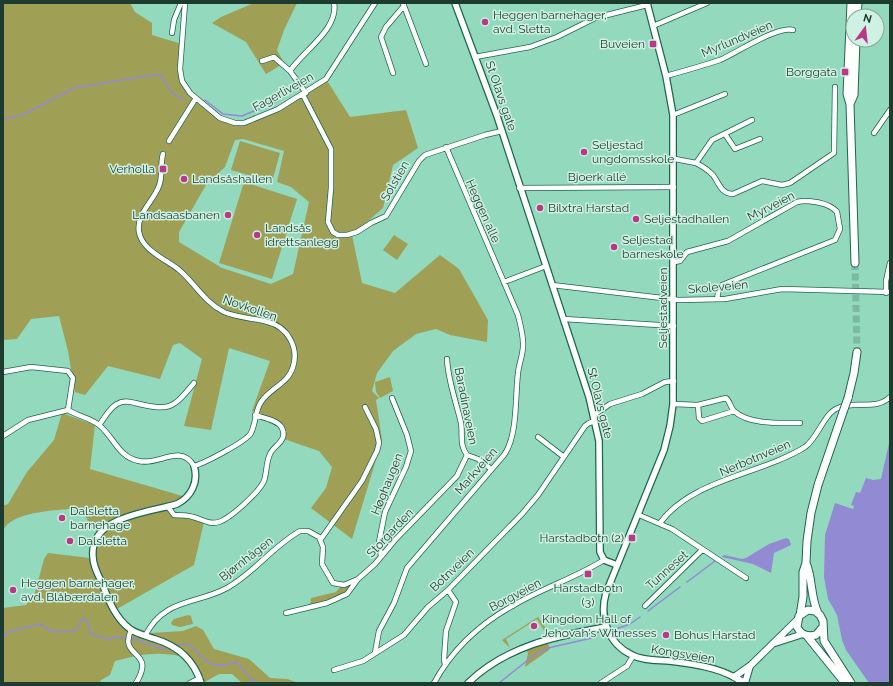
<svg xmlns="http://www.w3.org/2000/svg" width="893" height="686" viewBox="0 0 893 686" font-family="Raleway,sans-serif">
<rect width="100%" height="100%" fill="#92d9be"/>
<path fill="#9f9f56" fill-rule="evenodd" d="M3 3H130L135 12 152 23V35L182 44V82L214 114 236 123 266 114 268 110 272 111 326 79 350 117 406 110 418 148 393 165 383 208 352 235 362 283 395 293 440 255 459 269 488 320 487 342 450 335 436 329 416 334 393 351 377 373 372 391 379 398 376 400 382 440 352 539 311 508 326 488 332 467 319 451 281 438 285 431 277 421 252 411 270 361 229 348 211 430 184 426 202 359 180 343 173 345 160 379 108 366 85 395 75 392 68 351 59 316 31 319 17 339 3 340ZM243 139 284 151 277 182 291 187 309 202 293 274 271 284 222 268 179 242V232L206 185 225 167 235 140Z
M254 3H297L284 30 277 50 284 63 266 74 246 42 212 23 221 17Z
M240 141 280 153 272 182 231 170Z
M244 182 297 199 272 279 219 263Z
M394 235 408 244 397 260 383 250Z
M390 377 393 391 380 398 376 392 375 382Z
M62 413 95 425 90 469 186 497 164 507 204 522 194 565 117 609 131 629 149 635 151 633 183 631 196 626 203 630 214 649 249 659 270 678 287 679 299 683H242L232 674H219L203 683 185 657C157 651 143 654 115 661L110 675 101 680 100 683H3V608L26 605 35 593 44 559 48 553 90 558 89 551 99 533 89 524 82 508C63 510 11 510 3 531V506L8 504 27 472 54 440Z
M354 583C346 597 325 602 310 605L311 598 336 592 341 586Z
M188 615 191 616 193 624 180 627 172 625 171 623 174 619Z
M538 617 549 633 546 634 537 619 506 639 510 648 502 640Z
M544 644H548L550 648 549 650 525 667 528 653 525 649Z"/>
<path fill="#938ad4" d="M890 439V683H869L846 650 842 640 837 615 828 599 824 577 825 535 835 503 853 509 854 506 851 505 856 492 860 493 866 478 873 480 881 479Z
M786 538 789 539 791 545 774 553 771 573 753 564 722 557 724 555 742 559 746 558 769 544Z"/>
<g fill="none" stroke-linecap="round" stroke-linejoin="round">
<path stroke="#938ad4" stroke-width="1.5" d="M205 100 223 114 242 116 278 101
M3 119 23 115 74 88 152 75H161L172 93 183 99
M687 582 715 561
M648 611 680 587
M616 629 630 624 640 617
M3 638 8 632 39 624 54 632 76 631 82 619 87 620 91 634 107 639 116 637 135 639 163 649 170 647
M173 646C198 638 195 658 212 664 220 667 229 664 237 662L251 679 258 683
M499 683 533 656 548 648 596 637"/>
<path stroke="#7bb9a2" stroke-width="7" stroke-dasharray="7 3.5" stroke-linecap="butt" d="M855 263 857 352"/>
<defs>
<path id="minor" d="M185 3 180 69 182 81 190 93 220 118 235 123H244L278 109 326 79 375 3
M403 3 426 64
M653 26 707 3
M172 33 174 20 181 3
M475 57 530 47 557 37 595 18 647 5
M262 61 274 57 290 71
M393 73 381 37 386 27 403 7
M666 76C684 71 702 66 720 60 736 53 777 26 793 30
M306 93 290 71C303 51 339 29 334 3
M303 95 331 149V188L328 222 333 232 338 235H347L357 232 371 223 386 216 419 161 425 155 485 135 502 131
M673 115 725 94
M874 133 890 110
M725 134 735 149 760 139
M169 141 196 98
M675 159 696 163 712 140 752 120
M696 163C702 166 708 170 713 175 719 183 721 194 733 194L762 181 782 185 790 183 834 153 835 87
M519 188 674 187
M674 262 680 261 687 252 728 241 797 202C808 199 830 203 837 212L840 229 835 240 722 285 719 288 717 299
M504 282 546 266
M552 285 679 300 725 299 782 289 890 292
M886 293V281L890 263
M564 319 674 326
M447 359C448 381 456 401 461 423 463 434 459 445 467 455
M3 372 31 367 68 371 73 378 68 410
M673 404 698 405 726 398C730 401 730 407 734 411 749 425 781 423 800 423
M698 405 699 418 702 421 734 411
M68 410C78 416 90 418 99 425 114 437 118 457 139 461 158 466 181 443 194 466 205 463 247 441 251 433 256 423 255 411 261 402 270 388 288 384 293 367 299 348 288 327 268 322 254 318 238 318 224 312 204 302 194 282 178 269 165 259 142 250 139 232 136 214 153 202 159 186 163 176 160 164 163 154
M594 415 610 404 642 394 665 382 674 381
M99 425C105 418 109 408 117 404 123 400 129 401 135 403 169 411 172 410 194 383
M3 436 28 420 68 410
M538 437 564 457
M168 507 174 515C180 515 187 515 193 517 202 519 209 525 219 522 231 518 259 492 264 481 267 472 266 462 270 454 274 445 288 441 282 428 278 420 264 418 255 415
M639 515 672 529 746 578
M660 523C692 479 760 475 805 447 818 438 824 413 838 408 855 400 876 411 890 397
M321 539 362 481 377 451 379 443 376 429 365 407
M381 556 379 542 385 512 406 467 411 451 407 435 392 398
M645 606 702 550
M286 613 327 603 347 594 358 579 375 564 395 540 457 476 467 455 478 459 491 469
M131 630C118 659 157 649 136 683
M145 636C164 598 195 605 227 588 254 573 273 546 300 531H308L319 537 323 547 322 564 333 583 344 585 358 579
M375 653 379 631 394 603 407 568 504 455C518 436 515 396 518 373 519 363 524 352 523 343 523 333 520 324 518 315L446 147
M445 665 444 659 446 631 456 602 448 590
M334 670 363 661 404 635 428 607 448 590 522 514 538 495 585 426 589 423 595 421
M190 683 200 678
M434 683C452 650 481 623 514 605 543 588 575 578 604 560
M601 683 627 666 633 656"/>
<path id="tertiary" d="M455 3 497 116 589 397 599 441 600 552 604 560 617 565
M647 3 666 76 673 115V404L670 426 664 450 606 593C599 617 608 644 632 655 643 661 657 660 669 661 691 664 713 666 734 677
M194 466C199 482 191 497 177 504 148 513 89 516 93 557 93 566 98 575 102 583 108 599 115 618 130 629 137 634 147 636 155 639 178 646 194 660 201 683
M468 683C506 646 556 636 606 627"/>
<path id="secondary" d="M775 643 803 634
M745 683 734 677 751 665 797 620
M745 683 750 666"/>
<path id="trunk" d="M851 3 847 94 850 104 855 263
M857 16 858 3
M850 104 854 95 856 40
M848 398 854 373 857 352
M806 563C813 579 810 597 818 613
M800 615 803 597V572L806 563 807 541 811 513 818 485 843 412
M822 628 816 635C807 637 801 635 797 627L799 616 808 610 815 611 820 615 823 621 824 641 851 683
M807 636 845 683"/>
</defs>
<use href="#minor" stroke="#1d6750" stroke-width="6"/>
<use href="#tertiary" stroke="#1d6750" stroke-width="8"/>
<use href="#secondary" stroke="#1d6750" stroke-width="8"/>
<use href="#trunk" stroke="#1d6750" stroke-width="9"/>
<use href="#minor" stroke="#fff" stroke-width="4.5"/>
<use href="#tertiary" stroke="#fff" stroke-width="5.5"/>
<use href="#secondary" stroke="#fff" stroke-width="6"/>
<use href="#trunk" stroke="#fff" stroke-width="7"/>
<defs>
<path id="trunk-bridge" d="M843 412 848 398"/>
</defs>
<use href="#trunk-bridge" stroke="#1d6750" stroke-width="9" stroke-linecap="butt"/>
<use href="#trunk-bridge" stroke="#fff" stroke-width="7"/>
</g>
<g fill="#b93984" stroke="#cff1e3" stroke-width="1.5">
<circle cx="485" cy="22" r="4"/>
<rect x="649" y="40" width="8" height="8" rx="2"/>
<rect x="841" y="68" width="8" height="8" rx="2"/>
<circle cx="584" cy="152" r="4"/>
<rect x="159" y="165" width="8" height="8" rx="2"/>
<circle cx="184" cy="179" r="4"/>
<circle cx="540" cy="208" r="4"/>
<circle cx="228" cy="215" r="4"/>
<circle cx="636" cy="219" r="4"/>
<circle cx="257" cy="235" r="4"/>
<circle cx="614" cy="247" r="4"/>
<circle cx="62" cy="518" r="4"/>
<rect x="628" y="534" width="8" height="8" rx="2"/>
<circle cx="70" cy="541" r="4"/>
<rect x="584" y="570" width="8" height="8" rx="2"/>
<circle cx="13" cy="590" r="4"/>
<circle cx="534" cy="626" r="4"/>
<circle cx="666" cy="635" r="4"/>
</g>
<g text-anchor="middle" stroke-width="3" stroke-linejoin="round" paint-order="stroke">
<g font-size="12" fill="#1e3b30" stroke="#cff1e3" text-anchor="start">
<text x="493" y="19">Heggen barnehager,<tspan x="493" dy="14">avd. Sletta</tspan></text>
<text x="645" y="48" text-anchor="end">Buveien</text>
<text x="837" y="76" text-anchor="end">Borggata</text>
<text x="592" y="149">Seljestad<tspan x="592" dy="14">ungdomsskole</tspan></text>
<text x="155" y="173" text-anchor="end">Verholla</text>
<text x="192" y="183">Landsåshallen</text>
<text x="548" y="212">Bilxtra Harstad</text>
<text x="220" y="219" text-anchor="end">Landsaasbanen</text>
<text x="644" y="223">Seljestadhallen</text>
<text x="265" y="232">Landsås<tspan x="265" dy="14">idrettsanlegg</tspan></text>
<text x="622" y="244">Seljestad<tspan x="622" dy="14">barneskole</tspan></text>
<text x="70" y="515">Dalsletta<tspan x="70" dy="14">barnehage</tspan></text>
<text x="624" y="542" text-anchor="end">Harstadbotn (2)</text>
<text x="78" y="545">Dalsletta</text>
<text x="21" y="587">Heggen barnehager,<tspan x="21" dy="14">avd. Blåbærdalen</tspan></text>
<text x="588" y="592" text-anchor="middle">Harstadbotn<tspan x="588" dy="14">(3)</tspan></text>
<text x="542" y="623">Kingdom Hall of<tspan x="542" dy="14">Jehovah's Witnesses</tspan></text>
<text x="674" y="639">Bohus Harstad</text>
</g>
<g font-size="12" fill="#1e3b30" stroke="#cff1e3">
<text transform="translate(737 39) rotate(-23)" y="4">Myrlundveien</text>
<text transform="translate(283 92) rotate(-29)" y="4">Fagerliveien</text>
<text transform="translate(501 96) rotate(71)" y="4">St Olavs gate</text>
<text x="597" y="181">Bjoerk allé</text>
<text transform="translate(395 181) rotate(-60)" y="4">Solstien</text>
<text transform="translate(771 206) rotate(-27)" y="4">Myrveien</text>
<text transform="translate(483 211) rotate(66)" y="4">Heggen alle</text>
<text transform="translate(718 287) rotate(-5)" y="4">Skoleveien</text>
<text transform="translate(250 308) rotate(19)" y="4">Novkollen</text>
<text transform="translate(663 308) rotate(-90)" y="4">Seljestadveien</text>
<text transform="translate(600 403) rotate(76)" y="4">St Olavs gate</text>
<text transform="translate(466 406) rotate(79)" y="4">Baradinaveien</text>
<text transform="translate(755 458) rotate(-23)" y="4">Nerbotnveien</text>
<text transform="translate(476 471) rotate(-49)" y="4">Markveien</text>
<text transform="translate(387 484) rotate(-68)" y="4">Høghaugen</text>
<text transform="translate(390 533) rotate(-47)" y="4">Storgarden</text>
<text transform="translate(246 559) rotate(-38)" y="4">Bjørnhågen</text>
<text transform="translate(452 570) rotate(-44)" y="4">Botnveien</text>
<text transform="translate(667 570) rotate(-42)" y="4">Tunneset</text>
<text transform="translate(515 595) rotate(-28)" y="4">Borgveien</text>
<text transform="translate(683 654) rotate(9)" y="4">Kongsveien</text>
</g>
</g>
<rect width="893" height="686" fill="none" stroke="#1e3b30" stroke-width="8"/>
<g transform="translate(865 28) rotate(15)"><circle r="19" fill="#cff1e3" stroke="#88a89b"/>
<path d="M0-3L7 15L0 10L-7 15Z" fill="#b93984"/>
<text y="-6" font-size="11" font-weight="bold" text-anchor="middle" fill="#1e3b30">N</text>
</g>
</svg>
